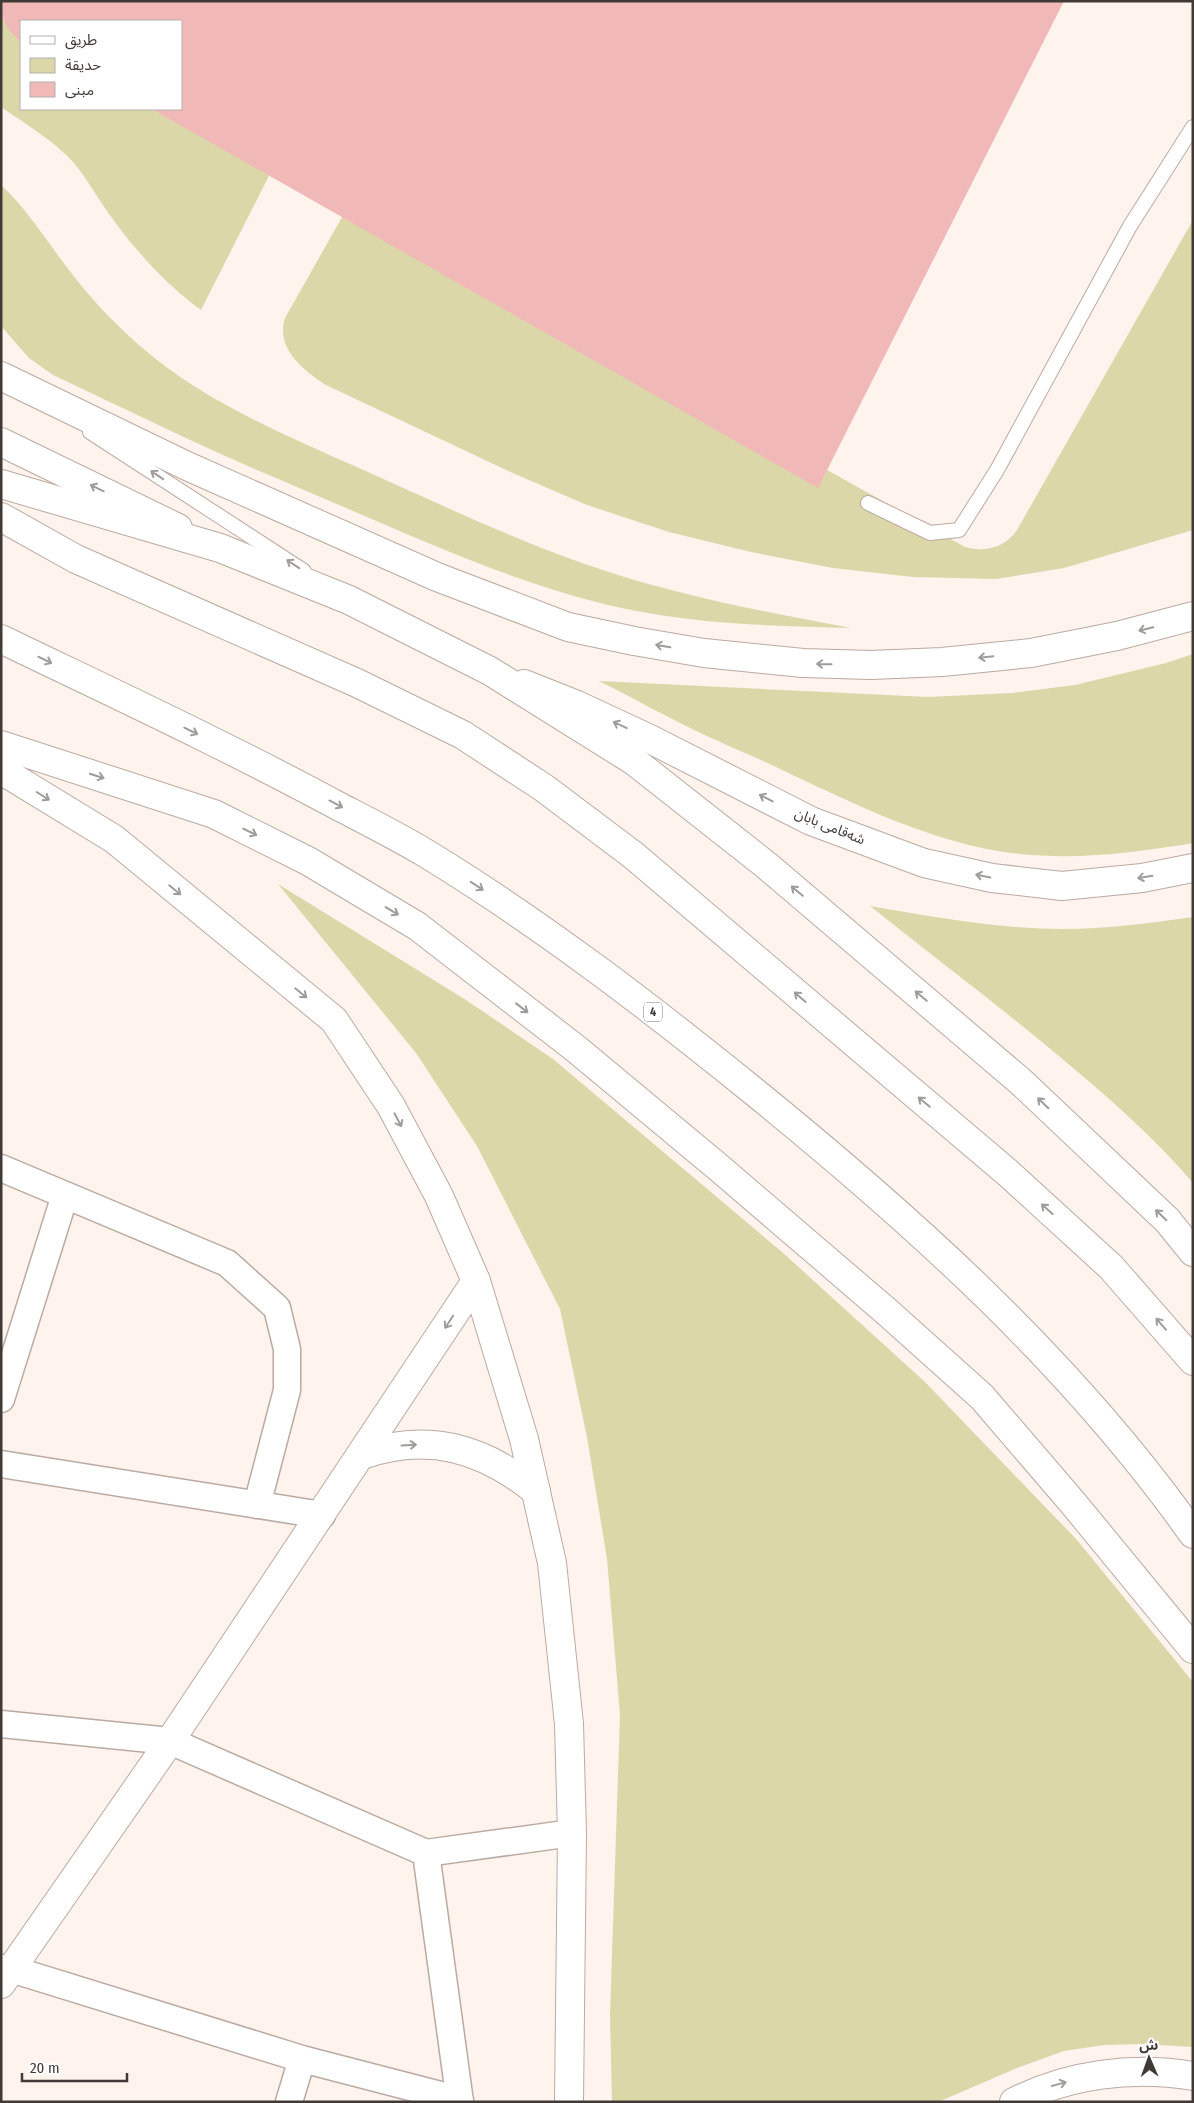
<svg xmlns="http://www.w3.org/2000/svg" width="1194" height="2103" viewBox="0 0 1194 2103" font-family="'Fira Sans Condensed','Noto Sans Arabic',sans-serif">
<rect width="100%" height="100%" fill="#fef3ed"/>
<path fill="#dcd7a8" d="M1 17 21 33V109H181L278 158 201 310C164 283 135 250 109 214 97 197 87 179 74 163 54 141 26 124 1 107Z
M1 185C28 210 47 242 69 270 90 298 114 323 140 346 203 401 283 434 359 468 433 501 506 536 582 563 669 594 760 611 851 628 783 626 715 625 648 613 550 596 458 556 367 517 330 501 294 486 257 470 188 440 121 407 53 375L29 358 1 326Z
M350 203 965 547C985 553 1006 547 1017 530L1193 220V530L1064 568 996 579 913 577 833 568 751 552 669 532 587 505 515 474 326 385C304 371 275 348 285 318Z
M1193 654V843C1139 852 1086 859 1031 855 943 849 854 804 776 767 753 756 730 747 707 736 670 719 635 699 599 681L928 697 1012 693 1075 685 1166 663Z
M278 884 466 1000 553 1059 782 1252 924 1381 1077 1540 1193 1682V2047L1142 2044 1104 2045 1064 2051 1017 2068 938 2102H612L610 2015 620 1715 607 1559 587 1437 560 1309 477 1146 416 1053Z
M870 906C933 917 999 929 1063 929 1107 929 1150 923 1193 917V1183C1155 1138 1111 1100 1066 1062 1002 1008 935 958 870 906Z"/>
<path fill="#f0b8b6" d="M1 1H1064L818 488 152 109H181V21H21V43L7 27 1 13Z"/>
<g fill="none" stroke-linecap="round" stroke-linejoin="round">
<defs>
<path id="lane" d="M90 432 304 571
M868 503 930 533 959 530 997 470 1130 226 1193 127"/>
<path id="street" d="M1 1168 227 1263 277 1308 287 1349V1390L257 1505
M1 1399 65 1195
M1 1464 322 1515
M1 1724 170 1741 426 1853 460 2102
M426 1853 572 1833
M1 1968 11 1969 302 2059 460 2100
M289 2102 302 2059"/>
<path id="secondary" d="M1 442 178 528
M362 1455C428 1432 483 1448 536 1491
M1 1984 170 1741 476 1281"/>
<path id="primary" d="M1 376 187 466 437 577 568 627 634 641 704 653 803 663 871 665 942 662 1031 653 1117 636 1193 616
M524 684 577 705 650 739 811 821 924 863 992 878 1062 886 1142 878 1193 868"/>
<path id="highway" d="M1 484 220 548 349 600 490 671 634 761 766 865 1020 1081 1167 1220 1193 1252
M1 517 76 559 357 683 463 735 544 788 633 855 1008 1173 1111 1267 1193 1361
M1 639C115 694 229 747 340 807 369 822 399 837 427 854 543 925 651 1008 757 1094 917 1224 1073 1365 1193 1534
M1 745 214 814 308 861 417 926 575 1048 718 1167 886 1311 982 1397 1073 1503 1193 1649
M1 770 114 839 334 1020 391 1106 439 1196 476 1281 524 1439 552 1563 569 1724 572 1833 569 2102
M1014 2102C1068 2074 1133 2066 1193 2076"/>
</defs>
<use href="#lane" stroke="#bbaaa1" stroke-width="16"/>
<use href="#street" stroke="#bbaaa1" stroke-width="29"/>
<use href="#secondary" stroke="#bbaaa1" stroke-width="30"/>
<use href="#primary" stroke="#bbaaa1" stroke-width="30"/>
<use href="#highway" stroke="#bbaaa1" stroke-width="30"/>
<use href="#lane" stroke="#fff" stroke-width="14"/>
<use href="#street" stroke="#fff" stroke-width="26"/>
<use href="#secondary" stroke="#fff" stroke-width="28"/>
<use href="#primary" stroke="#fff" stroke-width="28"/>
<use href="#highway" stroke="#fff" stroke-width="28"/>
</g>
<defs><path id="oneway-shaft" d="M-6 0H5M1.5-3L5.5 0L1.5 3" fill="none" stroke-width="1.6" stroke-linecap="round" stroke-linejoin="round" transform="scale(1.25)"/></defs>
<g stroke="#a09c9a">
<use href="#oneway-shaft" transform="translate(157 475) rotate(-147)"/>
<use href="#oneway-shaft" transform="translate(97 488) rotate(-154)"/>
<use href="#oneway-shaft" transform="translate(293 564) rotate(-147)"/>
<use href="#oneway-shaft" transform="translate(1146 629) rotate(166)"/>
<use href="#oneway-shaft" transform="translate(663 646) rotate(-170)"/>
<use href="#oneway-shaft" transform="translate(986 657) rotate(174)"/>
<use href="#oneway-shaft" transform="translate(45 660) rotate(26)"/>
<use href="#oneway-shaft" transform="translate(824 664) rotate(-179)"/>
<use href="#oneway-shaft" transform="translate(620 725) rotate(-155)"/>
<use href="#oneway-shaft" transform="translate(191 731) rotate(26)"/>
<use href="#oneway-shaft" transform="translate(97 776) rotate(18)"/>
<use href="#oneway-shaft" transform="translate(43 796) rotate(32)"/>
<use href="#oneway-shaft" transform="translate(766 798) rotate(-153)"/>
<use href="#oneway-shaft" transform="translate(336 804) rotate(28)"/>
<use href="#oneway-shaft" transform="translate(250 832) rotate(26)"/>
<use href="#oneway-shaft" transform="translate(983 876) rotate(-168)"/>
<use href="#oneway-shaft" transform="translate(1145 877) rotate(171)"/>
<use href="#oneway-shaft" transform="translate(477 886) rotate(33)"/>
<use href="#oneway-shaft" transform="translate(175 890) rotate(39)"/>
<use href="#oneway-shaft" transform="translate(797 891) rotate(-140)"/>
<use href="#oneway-shaft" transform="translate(392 911) rotate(31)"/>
<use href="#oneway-shaft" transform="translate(301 993) rotate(39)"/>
<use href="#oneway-shaft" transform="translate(921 996) rotate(-140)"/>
<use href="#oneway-shaft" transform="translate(800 997) rotate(-139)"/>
<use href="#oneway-shaft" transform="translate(522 1008) rotate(38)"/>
<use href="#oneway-shaft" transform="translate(924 1102) rotate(-140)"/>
<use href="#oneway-shaft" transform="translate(1043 1103) rotate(-136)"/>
<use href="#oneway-shaft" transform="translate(398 1120) rotate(62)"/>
<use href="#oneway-shaft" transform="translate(1047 1209) rotate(-138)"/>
<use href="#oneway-shaft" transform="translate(1161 1215) rotate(-136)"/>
<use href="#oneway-shaft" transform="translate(449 1322) rotate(123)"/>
<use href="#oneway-shaft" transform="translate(1161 1324) rotate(-131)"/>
<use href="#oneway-shaft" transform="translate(409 1445) rotate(-3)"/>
<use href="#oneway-shaft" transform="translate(1059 2084) rotate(-15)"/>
</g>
<g text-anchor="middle" stroke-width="4" stroke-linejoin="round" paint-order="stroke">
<rect fill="#fff" stroke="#797472" stroke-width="1" x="644" y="1002.5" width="18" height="19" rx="4"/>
<g font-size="12" font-weight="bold" fill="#403935">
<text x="653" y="1016">4</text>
</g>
<g font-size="14" fill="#403935" stroke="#fff">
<text transform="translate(830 826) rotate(22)" y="5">شەقامی بابان</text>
</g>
</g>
<rect width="1194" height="2103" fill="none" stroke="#403935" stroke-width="5"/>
<rect x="20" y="20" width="162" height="90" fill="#ffffff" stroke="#b3b0ae"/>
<rect x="30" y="36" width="25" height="8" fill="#ffffff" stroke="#b3b0ae"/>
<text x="65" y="45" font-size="15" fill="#403935">طريق</text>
<rect x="30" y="58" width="25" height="15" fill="#dcd7a8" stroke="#b3b0ae"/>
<text x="65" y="70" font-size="15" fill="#403935">حديقة</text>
<rect x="30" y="82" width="25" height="15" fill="#f0b8b6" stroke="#b3b0ae"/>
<text x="65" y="95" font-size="15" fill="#403935">مبنى</text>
<g transform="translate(1149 2058) rotate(358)" stroke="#ffffff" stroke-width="4" paint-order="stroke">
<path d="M0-4L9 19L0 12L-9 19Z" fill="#403935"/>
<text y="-8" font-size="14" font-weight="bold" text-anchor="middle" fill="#403935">ش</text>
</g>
<path d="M22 2073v8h105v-8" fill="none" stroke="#403935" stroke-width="2.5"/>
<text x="30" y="2073" font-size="15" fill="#403935" stroke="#ffffff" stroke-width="4" paint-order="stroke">20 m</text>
</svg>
